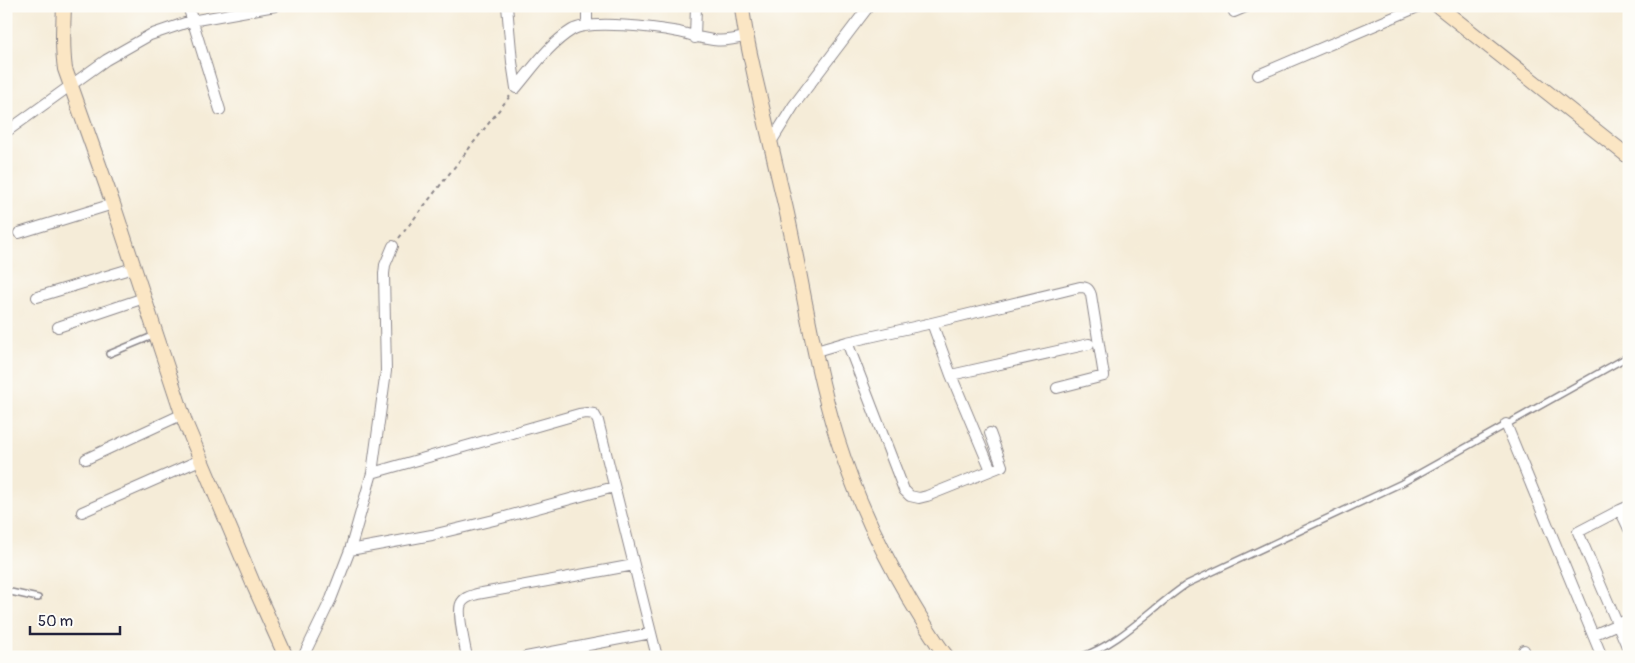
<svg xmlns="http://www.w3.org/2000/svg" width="1635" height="663" viewBox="0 0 1635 663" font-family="Pangolin,sans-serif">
<rect width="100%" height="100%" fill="#fdfcf7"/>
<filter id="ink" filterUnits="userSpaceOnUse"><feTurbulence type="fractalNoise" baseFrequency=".02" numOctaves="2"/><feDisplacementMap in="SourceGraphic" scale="10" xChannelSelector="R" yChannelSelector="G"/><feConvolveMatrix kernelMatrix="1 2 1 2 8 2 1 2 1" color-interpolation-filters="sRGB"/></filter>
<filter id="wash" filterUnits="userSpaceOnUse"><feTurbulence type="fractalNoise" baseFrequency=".0096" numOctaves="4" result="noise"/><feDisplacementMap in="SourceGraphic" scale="20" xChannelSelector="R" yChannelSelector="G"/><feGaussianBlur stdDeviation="1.12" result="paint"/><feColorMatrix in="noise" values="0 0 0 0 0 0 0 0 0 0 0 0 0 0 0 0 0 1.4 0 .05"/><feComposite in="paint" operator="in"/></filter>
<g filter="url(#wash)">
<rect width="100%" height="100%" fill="#f5ecd8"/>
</g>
<g filter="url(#ink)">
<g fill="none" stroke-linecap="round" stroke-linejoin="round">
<defs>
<path id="lane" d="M109 354 155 335
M6 591 38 598
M1080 657C1122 643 1151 608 1187 584L1402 483 1629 356"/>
<path id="street" d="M188 6 220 110
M507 6 512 62 516 88
M1234 12 1248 6
M587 25V6
M695 38 696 6
M1258 75 1420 6
M516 88C533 68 549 44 572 30 590 19 657 28 679 32 708 39 716 45 747 36
M6 132 106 60 150 35 191 21 275 6
M771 142 794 105 869 6
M19 233 113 204
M37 297 133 268
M932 323 951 375 1089 344
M58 327 144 298
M847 342 904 490 910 496 919 498 927 496 1002 466 990 433
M816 351 847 342 932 323 1080 287C1087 287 1089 289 1091 295L1104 376 1057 388
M951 375 991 470
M1506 424 1602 657
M86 459 183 414
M372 473 579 414 587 413 594 414 598 421 657 657
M1629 506 1620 510 1629 529
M1620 510 1578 532 1629 651
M82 512 200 460
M350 550 432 535 494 520 614 487
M1593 635 1629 619
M1524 650 1527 657
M303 657 331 599 350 550 372 473 386 371 384 274 385 265 393 246
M467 657C465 647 457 612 461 604 464 597 471 596 477 594L634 565
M526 657 651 633"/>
<path id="secondary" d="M64 6C63 28 62 48 65 69L113 204 185 422 255 588 286 657
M742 6C744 30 750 53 755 77 765 121 776 165 786 209 803 285 814 364 837 438 855 495 880 549 910 600 922 620 933 639 947 657
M1438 6 1629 157"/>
</defs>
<use href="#lane" stroke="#8c878a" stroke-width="8"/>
<use href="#street" stroke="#8c878a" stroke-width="12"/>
<use href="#secondary" stroke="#8c878a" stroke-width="16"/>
<path stroke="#8c878a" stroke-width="2" stroke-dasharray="4 4" stroke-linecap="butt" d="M399 238 510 96"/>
<use href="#lane" stroke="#fff" stroke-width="5"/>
<use href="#street" stroke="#fff" stroke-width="10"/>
<use href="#secondary" stroke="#fbe6c4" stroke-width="14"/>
</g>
</g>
<rect width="1635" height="663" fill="none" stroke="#fdfcf7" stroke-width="25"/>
<path d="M30 626v8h90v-8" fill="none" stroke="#22223b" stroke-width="2.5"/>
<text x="38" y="626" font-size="15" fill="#22223b" stroke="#fdfcf7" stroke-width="4" paint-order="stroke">50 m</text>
</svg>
